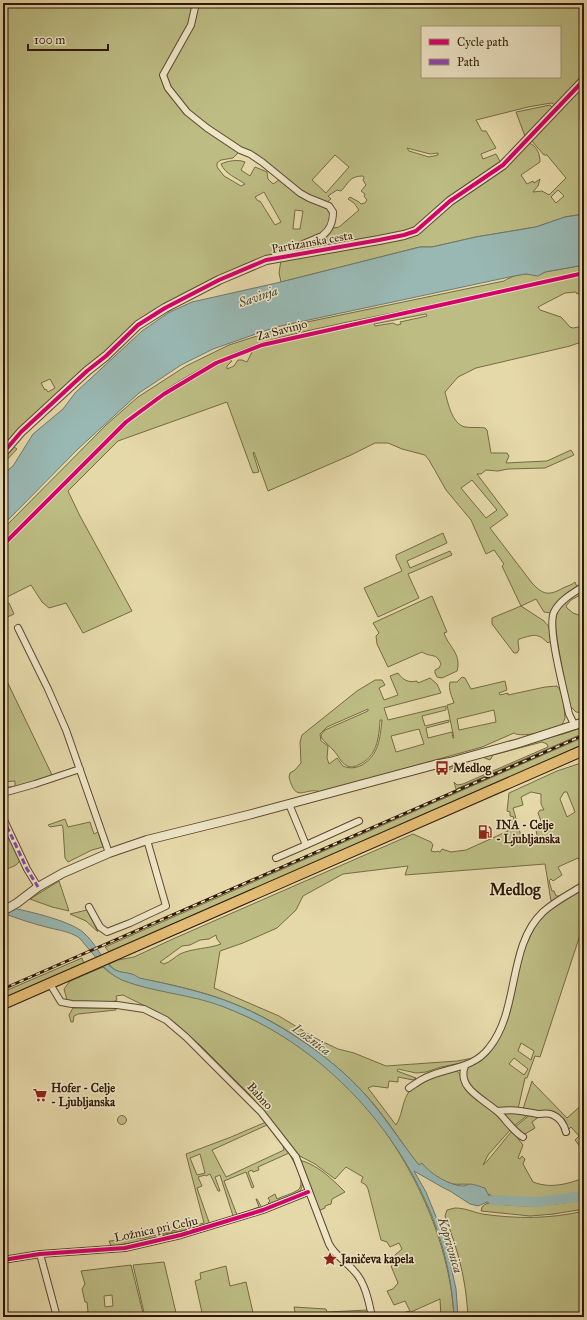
<svg xmlns="http://www.w3.org/2000/svg" width="587" height="1320" viewBox="0 0 587 1320" font-family="'IM FELL Great Primer',serif">
<rect width="100%" height="100%" fill="#e5d8a9"/>
<filter id="stains"><feTurbulence type="fractalNoise" baseFrequency=".005" numOctaves="4"/><feColorMatrix values="0 0 0 0 .2 0 0 0 0 .09 0 0 0 0 .02 0 0 0 .5 -.17"/></filter>
<radialGradient id="worn" r=".72"><stop offset=".6" stop-color="#630" stop-opacity="0"/><stop offset="1" stop-color="#630" stop-opacity=".3"/></radialGradient>
<path fill="#bcbc83" stroke="#766a44" fill-rule="evenodd" d="M3 3H194L189 25 162 72V76L166 87 180 104 182 109 207 130 237 150 238 153 233 158 221 160 217 163V167L224 176 241 186 245 184C237 178 225 174 221 164 227 161 238 159 245 162L241 170 250 176 255 167 267 172 268 179 273 184 279 180 310 200 326 207 330 210 332 215 328 229 339 227 359 210 354 203 348 199 350 197 359 202 361 204 365 203 367 200 364 196 365 194 361 191 366 185 363 180 364 178 363 176C349 176 349 183 341 191L337 190 328 196 331 199 326 203H324L309 196 294 187 265 161 250 152 243 150 210 127 186 108 167 83 166 75 192 26 197 3H584V77L559 104 556 105 551 103 528 107 476 120 482 131H486L496 148 481 154 483 159 496 154 501 163 445 202 413 230 379 239 265 259 194 289 137 323 104 354 84 370 72 383 28 422 3 450ZM422 27H560V77H422ZM407 148 430 154 438 153V155L429 157 409 151ZM335 155 349 167 326 193 312 180ZM264 192 281 222 275 225 260 201H258L255 197ZM295 210 303 211 300 229H293ZM50 379 55 388 48 392 46 389 45 390 41 383Z
M584 84V214L565 217 536 227 476 237 432 247H420L281 282 279 273 281 260 404 237 502 170H504L507 165 529 143C537 146 540 154 540 162L521 175 527 184 533 181 534 183 540 179 538 186 533 192 542 191 549 195 566 178 547 155H544L531 140ZM558 190 564 196 556 203 551 197Z
M550 105 554 109 526 139 516 112Z
M584 265V272C527 284 469 297 412 309 368 318 325 326 282 337 235 349 190 372 151 400 126 418 106 439 84 461 57 488 30 516 3 544V529L106 425 138 397 186 366 229 345 288 326 504 281C510 277 519 274 526 274 535 274 536 278 545 272Z
M584 275V291L577 294 576 292 565 293 538 307 540 310 561 317 570 327 573 328 584 326V341L570 346 476 368 458 377 445 392C448 403 452 424 465 427 471 428 479 427 485 428L487 430 491 453H507L509 456 506 463 547 461 571 450 574 455 545 468 508 469 498 471 486 470 481 474H477L508 515 490 528 532 583C543 595 549 596 563 588 567 586 572 585 575 582L577 587 561 598 551 613 544 612 536 599 521 606 544 621 549 627 551 641 548 643C537 632 533 635 519 639L518 641 519 650 517 653H514L492 624V618L521 606 502 566 504 564 494 550 486 554 471 520 446 490 429 460 425 455 402 449 388 443H375L351 455 268 491 254 452 253 453 259 472 253 473 227 402 118 441 68 491 80 516 132 611 83 633 66 603 49 608 42 602 31 585 3 599V547L127 422 165 394 204 371 229 360 232 361 227 366V369L234 366 238 360H242L247 362 253 350 291 338ZM426 314 427 316 400 322 401 324 397 325 393 323 375 326 374 324ZM472 480 497 510 486 518 461 488Z
M14 447 17 449 3 464V459Z
M443 533 447 543 407 561 410 568 450 551 452 555 408 574 419 598 378 617 364 588 402 571 396 558V555Z
M584 589V593L571 600 566 606 567 608 573 613 584 617V713L576 712 569 705 554 625C558 603 566 601 584 589Z
M432 596 447 632 444 633C448 646 462 654 457 671L442 678 437 677 435 673V670L439 668 441 664C436 652 431 658 422 652L388 667 377 644 376 636 379 633 373 623Z
M9 603 14 614 3 619V606Z
M3 673 53 777 3 791V788L15 786V781L3 782Z
M398 673C403 680 408 683 417 681L418 683 430 678 437 684 441 693 384 708 388 720 446 706V710L422 716 425 726 449 720V722L426 728 428 738 452 732 453 738H454L447 705 454 703C452 696 448 690 450 682H457L462 677 465 678 471 689 505 681 507 690 499 693 500 695 508 693V695L545 687 557 686C564 693 564 709 565 718 564 721 563 724 560 726 552 731 521 738 514 733L482 747 321 792C305 786 296 805 289 777L290 773 295 770 301 763 300 742 302 735 357 691 375 680H382L385 685 379 688 384 700 398 695 390 676ZM368 709V711L325 730 321 735V737C324 742 330 746 334 751 338 755 341 763 346 765 350 768 354 767 358 765 377 757 379 738 380 720H382C380 738 379 755 362 765 356 768 350 769 343 766L337 758 329 764 327 758 328 746 321 741 320 734 327 727ZM494 710 496 722 459 730 457 719ZM419 729 424 744 396 752 391 736Z
M584 727V733L456 789 454 782 457 785 463 784 548 747 547 744 542 742 493 755 490 760 482 757 462 763 449 770 448 768 462 761 563 734Z
M584 737V746L110 953 105 947Z
M584 762V835L583 836 584 846 582 847 584 850V870L578 858 558 867 562 875 553 881 551 879 549 881 552 891H554L556 896H559L560 898 551 901 545 864 405 875 408 866 343 874 303 896 296 910 277 928 243 943 220 951 214 988 279 1016 315 1038 338 1049 354 1053 386 1066 457 1061 473 1058 466 1062 441 1067 426 1072 416 1073 398 1069 397 1071 416 1078 413 1080 398 1077V1082L389 1081 388 1088 373 1086 368 1088 396 1125C402 1116 402 1104 407 1095 415 1078 439 1075 456 1070L511 1129 488 1155 483 1165C486 1164 507 1136 512 1131L523 1145 518 1158 520 1159 522 1156 525 1159 523 1164 533 1182C551 1189 567 1184 584 1178V1192C558 1200 519 1202 493 1196 485 1194 479 1187 471 1185 466 1183 458 1185 453 1184 442 1183 422 1168 414 1160 398 1137 382 1112 363 1092 327 1054 276 1019 227 1001 198 990 168 984 138 978 129 970 117 976 109 964L118 960 134 957 175 938 413 834 431 842 433 845 431 851 436 852 437 851 440 852 442 849 451 852 466 850 508 831 510 822H512L514 817 510 816V812L507 811 509 793 557 771ZM531 792 541 794V804L544 810H540L538 813 541 821 536 830 538 840 532 843V841L523 843 513 808 523 805 521 797ZM564 792H567L575 812 567 817 560 799ZM216 935 217 939 221 944C208 949 193 948 180 954 175 957 170 962 164 964L160 962 182 946 190 945 200 940 209 939Z
M65 819 68 827 90 822 94 834 98 832 103 847 92 850 68 862 65 858 63 828 62 825 50 827 48 825Z
M3 836 9 838 20 860C18 866 9 868 3 870Z
M59 881 69 911 52 907 30 899Z
M584 887V923L540 1057 535 1056 527 1078H525L518 1109 496 1108 489 1104 467 1082 465 1070 495 1044 504 1028 524 950 537 921 546 911ZM521 1043 534 1051 531 1060 518 1051ZM514 1058 528 1069 524 1075 509 1064Z
M87 910 98 932 86 921 70 914Z
M82 958 84 964 3 1000V992Z
M103 967C122 985 148 987 173 993 190 996 208 1000 225 1007 260 1021 295 1041 324 1065 395 1124 449 1225 454 1317H441L440 1299 411 1312V1314L399 1315V1314L410 1311 405 1301 394 1305 387 1291 393 1289 398 1283 391 1266 398 1263 395 1255 402 1249 399 1243 390 1247 387 1242 381 1240 368 1189 366 1185 361 1182 363 1177 346 1167 335 1179 315 1164 296 1154 279 1130 251 1096 200 1045 175 1023 161 1014 123 995 116 996 117 1000 113 1002H70L67 1000 64 989 70 981Z
M73 1008H116V1010L78 1014 74 1016 73 1022H71L69 1015Z
M532 1081 533 1083 567 1118 584 1103V1152L575 1140 579 1136 571 1127 569 1129 563 1121 539 1112 523 1109Z
M503 1112 530 1113 514 1126 502 1114Z
M532 1113 540 1116 532 1122 535 1128 525 1134 518 1132 514 1128Z
M117.5 1120a4.5 4.5 0 1 1 9 0a4.5 4.5 0 1 1-9 0Z
M266 1122C276 1135 312 1175 300 1191L270 1205 268 1203 270 1201 268 1198 275 1194 277 1199C283 1196 292 1194 298 1190 307 1183 293 1161 289 1153L258 1167 259 1170 253 1172 252 1170 248 1172 254 1187 252 1188 246 1172 224 1181 237 1215 259 1207 256 1199H257L262 1208 234 1219 220 1175 215 1177 220 1191H218L210 1174 206 1176 205 1175 198 1177 202 1186 197 1188 210 1225 165 1234 155 1239 111 1246 109 1241 144 1238 204 1223 186 1154 231 1137ZM267 1125 283 1146 284 1150 226 1177 212 1150ZM200 1154 205 1173 197 1175 190 1158Z
M299 1160C317 1164 332 1179 345 1192L332 1199 331 1204 325 1206V1208L318 1211Z
M584 1198V1209L554 1214 530 1216 481 1211 482 1207C488 1200 497 1204 506 1205 531 1207 559 1206 584 1198Z
M455 1208C465 1208 473 1212 482 1214 517 1219 550 1219 584 1211V1317H468C466 1278 458 1251 445 1216L447 1210Z
M164 1262 177 1317H145L133 1265Z
M131 1265 144 1317H60L88 1312 87 1302H85L82 1289 85 1284 81 1271ZM112 1295 113 1306 105 1307 104 1296Z
M226 1266 230 1286 246 1282 254 1317H203L195 1281 201 1279 200 1273Z
M294 1307 326 1309 327 1312 368 1310 369 1317H296Z"/>
<path fill="#99b8b3" stroke="#6f786e" d="M584 214V265L545 272 538 276 526 274 514 276 276 327 213 349 181 365 139 393 78 449 3 525V474L13 466 33 434 63 409 75 393 142 331 168 313 192 302 281 282 420 247H432L476 237 536 227 565 217Z
M3 906C23 910 70 920 84 933 95 943 101 957 111 967 119 975 130 970 139 978 168 984 196 990 224 1000 272 1017 329 1055 363 1092 383 1114 400 1141 419 1165L422 1163C429 1173 450 1186 463 1186 466 1186 467 1184 470 1184 474 1184 481 1187 485 1188L489 1196 504 1198 507 1204 487 1202 478 1206 470 1204 450 1191 442 1187 414 1171 426 1192 445 1239 456 1289 458 1317H454C448 1183 348 1054 224 1007 191 994 155 993 122 980 106 973 98 959 87 947 84 944 81 939 78 937 70 932 59 930 50 928 34 924 18 919 3 913Z"/>
<g fill="none" stroke-linecap="round" stroke-linejoin="round">
<path stroke="#99b8b3" stroke-width="10" d="M493 1200 538 1202 584 1196"/>
<defs>
<path id="minor" d="M196 3 191 25 163 75 168 88 187 112 207 128 240 150 250 154 262 162 300 193 309 198 329 206 333 212C333 223 330 230 322 236L275 256
M18 628 48 689 66 730 109 853
M575 726 569 714 567 705C563 686 547 627 554 612 560 600 573 593 584 586
M3 793 35 784 80 769
M3 818 27 869 38 887
M306 845 359 821
M276 858 306 845 289 804
M89 907 100 927 107 932 130 923 166 906 147 840
M50 984 61 1002 72 1004 117 1005 144 1009 166 1020 186 1037 261 1112 296 1157 329 1244C336 1257 345 1260 354 1271 365 1282 369 1302 372 1317
M465 1066C456 1089 486 1100 499 1113 507 1121 513 1131 523 1137
M409 1088C415 1084 420 1080 427 1077 449 1067 473 1069 489 1048 520 1010 507 946 543 912 555 901 571 893 584 885
M497 1111C515 1109 521 1111 538 1114 543 1114 548 1112 553 1115 560 1118 564 1124 566 1132
M40 1254 57 1317
M3 1260 40 1254 125 1248 181 1235 263 1210 308 1192"/>
<path id="tertiary" d="M3 453 21 432 87 371 106 356 138 325 165 308 219 280 266 260 379 240 404 235 416 231 450 201 503 165 584 80
M3 911 17 903 38 887 63 873 109 853 147 840 248 815 434 765 450 762 519 743 584 722"/>
<path id="primary" d="M3 1004 584 750"/>
</defs>
<use href="#minor" stroke="#5c482f" stroke-width="8"/>
<use href="#tertiary" stroke="#5c482f" stroke-width="10"/>
<use href="#primary" stroke="#2f1806" stroke-width="12"/>
<use href="#minor" stroke="#eee6c7" stroke-width="6"/>
<use href="#tertiary" stroke="#eee6c7" stroke-width="8"/>
<use href="#primary" stroke="#e2bc74" stroke-width="10"/>
<defs>
<path id="rail" d="M3 989 584 735"/>
</defs>
<use href="#rail" stroke="#2f1806" stroke-width="3"/>
<use href="#rail" stroke="#eee6c7" stroke-width="1.5" stroke-dasharray="4.5" stroke-linecap="butt"/>
<path stroke="#8e44ad" stroke-width="3" stroke-dasharray="6 3" stroke-linecap="butt" d="M3 818 27 869 38 887"/>
<defs>
<path id="cycleway" d="M3 453 21 432 87 371 106 356 138 325 165 308 219 280 266 260 379 240 404 235 416 231 450 201 503 165 584 80
M3 545 126 422 164 394 216 363 262 345 584 273
M3 1260 40 1254 125 1248 181 1235 263 1210 308 1192"/>
</defs>
<use href="#cycleway" stroke="#eee6c7" stroke-width="6"/>
<use href="#cycleway" stroke="#d6006c" stroke-width="4"/>
</g>
<defs>
<symbol id="bus-bare" viewBox="-9 -9 18 18"><path d="M-5-6H5V4H4V6H2V4H-2V6H-4V4H-5ZM-3.5-4V0h7V-4ZM-3.5 1.2v1.5H-2V1.2ZM2 1.2v1.5H3.5V1.2Z" fill="#8f2418" stroke="#eee6c7" stroke-width="2.5" paint-order="stroke"/></symbol>
<symbol id="fuel-bare" viewBox="-9 -9 18 18"><path d="M-5.5-6h7V0h2V4h1.3V-2.5L3-4.5l.8-.8L6-3V5H2.5V1h-1V6h-7ZM-4.2-4.7v3.2H.2V-4.7Z" fill="#8f2418" stroke="#eee6c7" stroke-width="2.5" paint-order="stroke"/></symbol>
<symbol id="supermarket-bare" viewBox="-9 -9 18 18"><path d="M-6-5.5h2.5l.6 2H6L4.5 2H-2.5L-4.4-4H-6ZM-1.5 3.2a1.3 1.3 0 1 0 .1 0ZM3 3.2a1.3 1.3 0 1 0 .1 0Z" fill="#8f2418" stroke="#eee6c7" stroke-width="2.5" paint-order="stroke"/></symbol>
<symbol id="sight-bare" viewBox="-9 -9 18 18"><path d="M0-6L1.8-2.2L6-1.7L2.9 1.2L3.7 5.4L0 3.3L-3.7 5.4L-2.9 1.2L-6-1.7L-1.8-2.2Z" fill="#8f2418" stroke="#eee6c7" stroke-width="2.5" paint-order="stroke"/></symbol>
</defs>
<g fill-rule="evenodd">
<use href="#bus-bare" x="432" y="758" width="20" height="20"/>
<use href="#fuel-bare" x="475" y="822" width="20" height="20"/>
<use href="#supermarket-bare" x="30" y="1085" width="20" height="20"/>
<use href="#sight-bare" x="320" y="1249" width="20" height="20"/>
</g>
<g text-anchor="middle" stroke-width="3" stroke-linejoin="round" paint-order="stroke">
<g font-size="12" fill="#2f1806" stroke="#eee6c7">
<text transform="translate(312 242) rotate(-10)" y="4">Partizanska cesta</text>
<text transform="translate(282 330) rotate(-15)" y="4">Za Savinjo</text>
<text transform="translate(260 1096) rotate(48)" y="4">Babno</text>
<text transform="translate(156 1229) rotate(-12)" y="4">Ložnica pri Celju</text>
</g>
<g font-size="12" font-weight="bold" fill="#2f1806" stroke="#eee6c7" text-anchor="start">
<text x="453" y="772">Medlog</text>
<text x="496" y="829">INA - Celje<tspan x="496" dy="14">- Ljubljanska</tspan></text>
<text x="51" y="1092">Hofer - Celje<tspan x="51" dy="14">- Ljubljanska</tspan></text>
<text x="341" y="1263">Janičeva kapela</text>
</g>
<g font-size="13" font-style="italic" fill="#4f483a" stroke="#eee6c7">
<text transform="translate(258 296) rotate(-19)" y="5">Savinja</text>
<text transform="translate(312 1039) rotate(36)" y="5">Ložnica</text>
<text transform="translate(451 1245) rotate(73)" y="5">Koprivnica</text>
</g>
<g font-size="16" font-weight="bold" fill="#2f1806" stroke="#eee6c7">
<text x="515" y="895">Medlog</text>
</g>
</g>
<rect width="587" height="1320" fill="none" stroke="#e5d8a9" stroke-width="16"/>
<rect x="4" y="4" width="579" height="1312" fill="none" stroke="#2f1806" stroke-width="2"/>
<rect x="8" y="8" width="571" height="1304" fill="none" stroke="#2f1806"/>
<rect x="421" y="26" width="140" height="52" fill="#eee6c7" stroke="#a2947a"/>
<rect x="429" y="39" width="20" height="6" fill="#d6006c" stroke="#a2947a"/>
<text x="457" y="46" font-size="12" fill="#2f1806">Cycle path</text>
<rect x="429" y="59" width="20" height="6" fill="#8e44ad" stroke="#a2947a"/>
<text x="457" y="66" font-size="12" fill="#2f1806">Path</text>
<path d="M28 44v6h80v-6" fill="none" stroke="#2f1806" stroke-width="2"/>
<text x="34" y="44" font-size="12" fill="#2f1806" stroke="#eee6c7" stroke-width="3" paint-order="stroke">100 m</text>
<rect width="100%" height="100%" filter="url(#stains)"/>
<rect width="100%" height="100%" fill="url(#worn)"/>
</svg>
